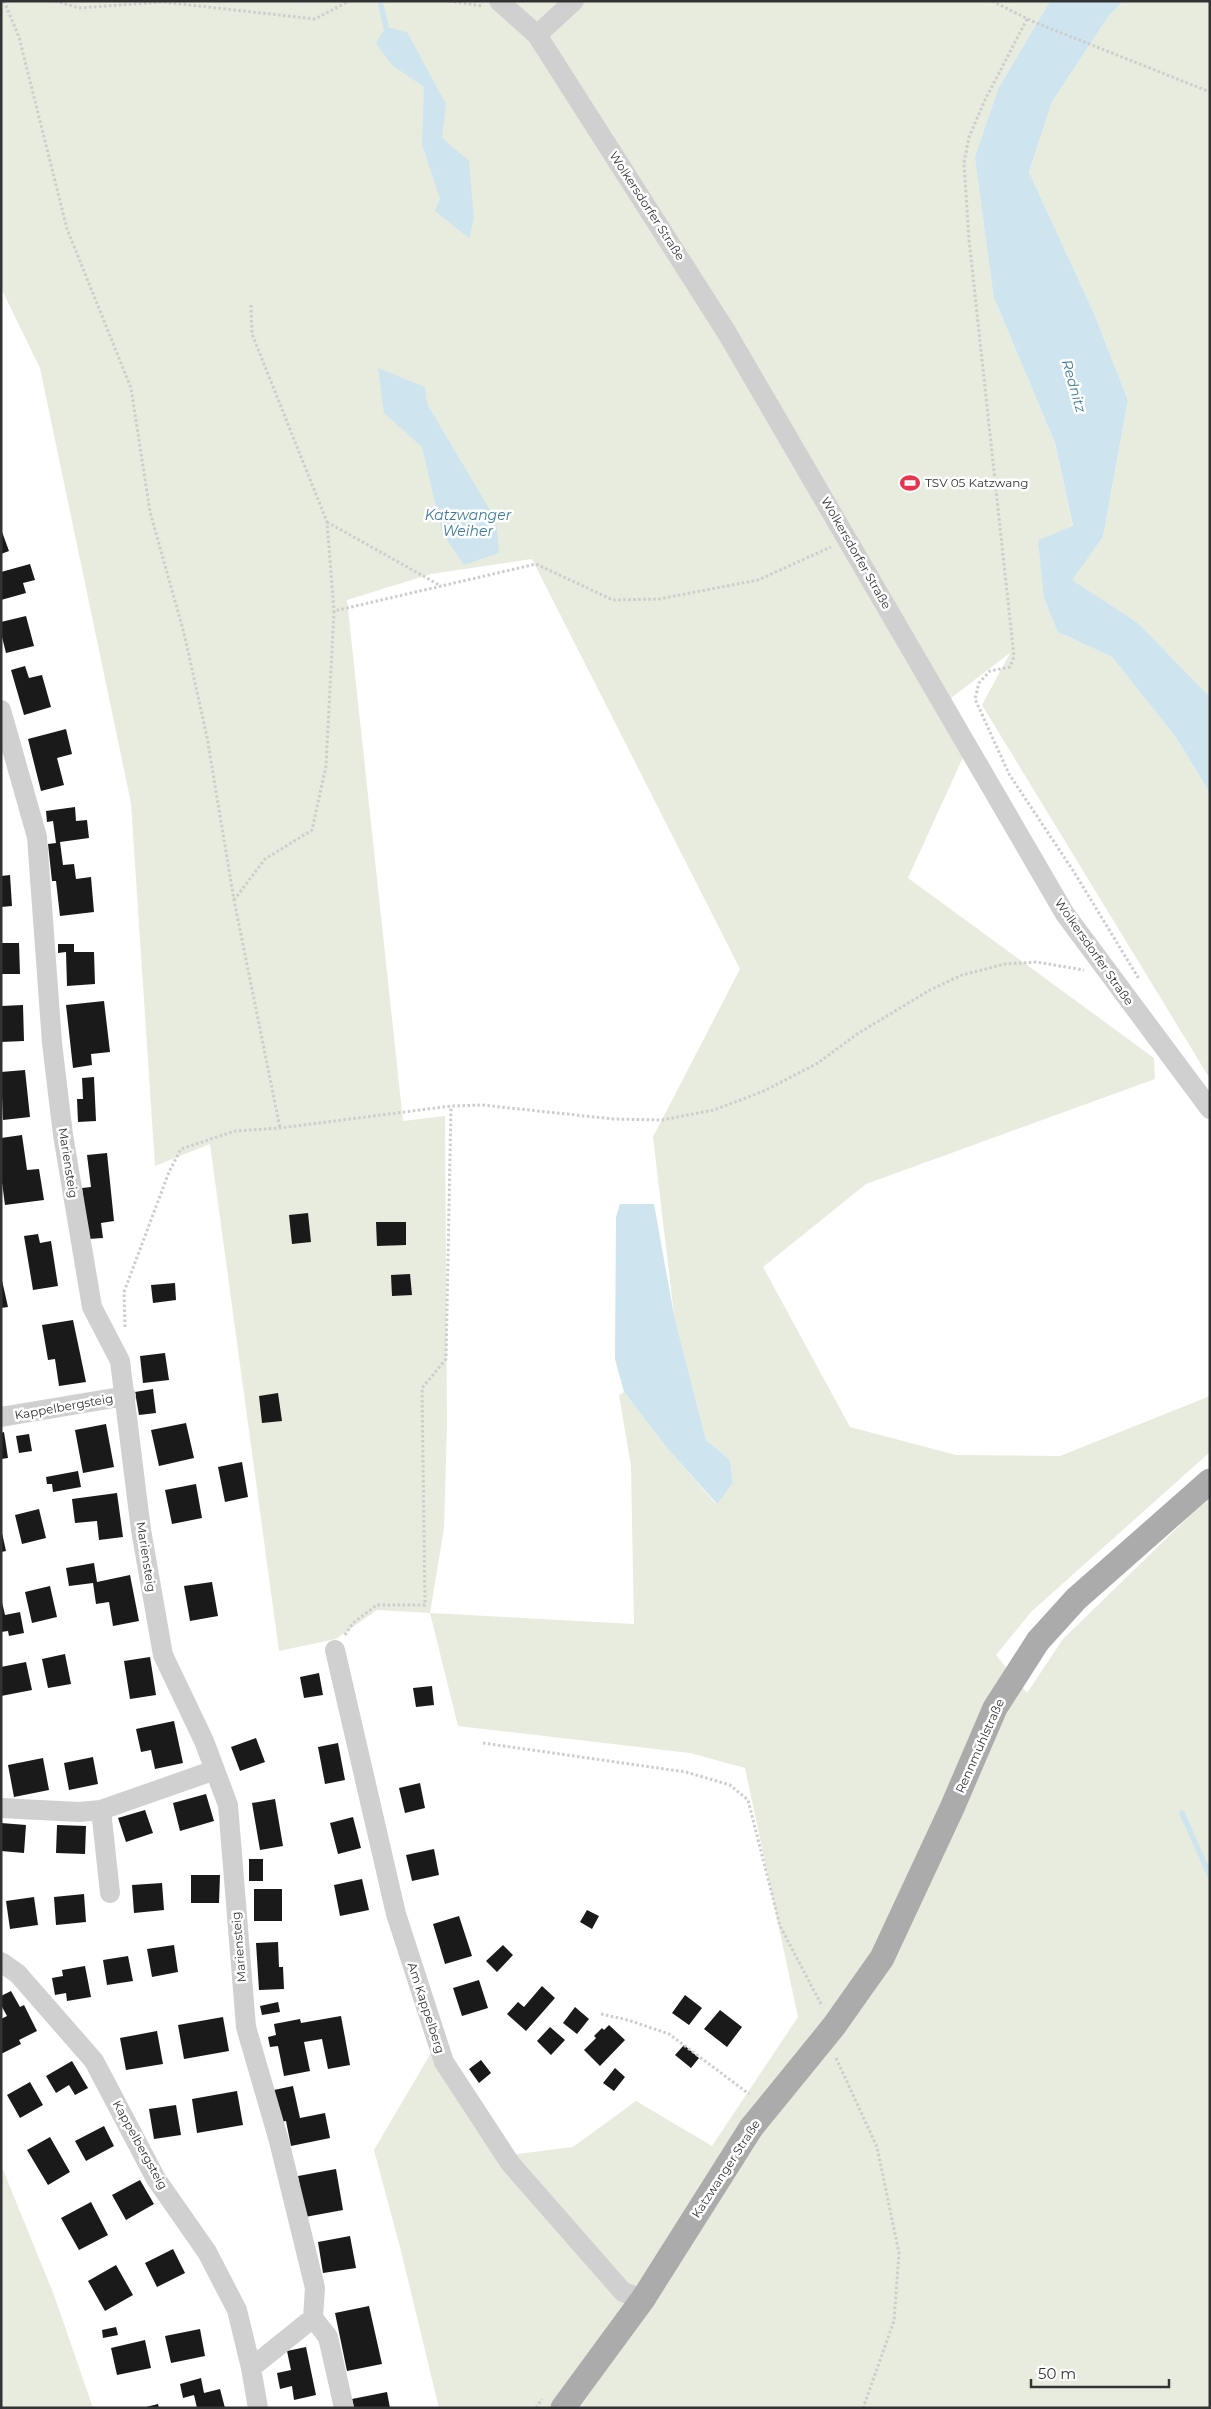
<svg xmlns="http://www.w3.org/2000/svg" width="1211" height="2409" viewBox="0 0 1211 2409" font-family="Montserrat,sans-serif">
<rect width="100%" height="100%" fill="#fff"/>
<path fill="#e7ecde" fill-rule="evenodd" d="M1 1H1050L999 87 994 298 1055 443 1073 527 1038 540 1058 632 1112 657 1175 736 1210 793V1079L982 705 1010 653 951 698 969 744 908 878 1154 1058 1155 1079 866 1184 763 1267 850 1427 956 1455 1060 1456 1210 1396V1452L1031 1612 996 1655 1027 1693 1063 1639 1210 1496V2408H439L401 2251 374 2150 431 2053 495 2157 573 2147 636 2101 712 2146 798 2017 745 1768 690 1753 458 1726 430 1613 377 1610 336 1639 279 1651 210 1144 155 1166 131 803 40 368 1 288ZM532 559 740 969 653 1137 674 1315 706 1440 730 1460 733 1483 716 1504 667 1448 624 1392 619 1395 631 1466 634 1624 430 1613 444 1528 447 1425 445 1116 403 1121 347 600 431 574Z
M1123 1H1210V697L1138 623 1071 580 1103 537 1128 400 1093 311 1029 172 1052 102 1108 17Z
M1 2165 54 2295 93 2408H1Z"/>
<path fill="#cee4ef" d="M1050 1H1123L1108 17 1052 102 1029 172 1093 311 1128 400 1103 537 1072 580 1138 623 1210 697V793L1175 736 1112 657 1058 632 1044 598 1038 540 1073 526 1055 443 994 298 975 157 999 87Z
M386 27 407 32 446 104 442 138 469 161 474 219 469 238 435 211 440 199 422 144 424 87 392 65 376 43Z
M378 368 425 387 427 404 496 520 499 553 464 565 442 532 422 447 384 413Z
M620 1204H654L674 1315 706 1440 730 1460 733 1483 717 1504 667 1448 624 1392 615 1359 616 1217Z"/>
<g fill="none" stroke-linecap="round" stroke-linejoin="round">
<path stroke="#cee4ef" stroke-width="5.5" d="M381 5 386 27
M1182 1813 1210 1876"/>
</g>
<path fill="#1a1a1a" d="M1 529 9 551 1 554Z
M30 564 35 580 23 583 26 593 1 600V572Z
M26 616 34 646 6 653 1 633V622Z
M25 666 29 678 42 675 51 707 24 715 11 670Z
M66 729 72 754 57 758 64 785 41 791 28 739Z
M75 807 76 821 87 820 89 838 60 842 63 865 74 864 76 879 91 877 94 912 60 916 56 881H52L48 844 56 843 53 821 47 822 46 811Z
M10 875 12 906 1 907V876Z
M1 943H19L20 974H1Z
M58 944H74V952H94L95 984 67 986 66 952 58 953Z
M104 1001 110 1052 91 1054 92 1065 73 1068 66 1005Z
M23 1005 24 1041 1 1042V1006Z
M25 1070 30 1117 3 1120 1 1072Z
M94 1077 96 1121 78 1122 77 1099H83L82 1078Z
M22 1135 27 1170 39 1169 44 1200 5 1205 1 1175V1138Z
M107 1153 114 1221 101 1223 103 1238 88 1239 82 1188 91 1187 87 1155Z
M308 1213 311 1242 292 1244 289 1215Z
M376 1222H406V1245L377 1246Z
M38 1234 40 1243 51 1241 58 1286 33 1290 24 1236Z
M410 1274 412 1295 392 1296 391 1275Z
M1 1276 8 1307 1 1308Z
M175 1283 176 1300 153 1303 151 1285Z
M73 1320 86 1382 59 1386 55 1359 48 1360 42 1325Z
M165 1353 169 1380 143 1383 140 1356Z
M153 1389 156 1413 139 1415 135 1392Z
M278 1393 282 1421 262 1423 259 1396Z
M186 1423 194 1458 159 1466 151 1430Z
M106 1424 114 1467 83 1473 75 1430Z
M4 1432 8 1458 1 1459V1433Z
M29 1434 32 1451 19 1453 16 1436Z
M242 1462 248 1497 225 1502 218 1467Z
M78 1471 81 1487 53 1492 52 1484H47L46 1477Z
M196 1484 202 1518 172 1524 165 1490Z
M117 1493 123 1537 99 1540 97 1521 75 1523 72 1499Z
M39 1509 46 1538 22 1544 15 1515Z
M2 1533 6 1551 1 1552V1534Z
M94 1563 97 1582 130 1575 139 1621 113 1626 109 1602 96 1604 93 1583 69 1586 66 1568Z
M212 1582 218 1616 190 1621 184 1586Z
M50 1586 57 1617 32 1623 25 1592Z
M2 1602 5 1615 20 1612 24 1633 9 1636 8 1631 1 1632Z
M65 1654 71 1684 48 1688 42 1659Z
M150 1657 156 1695 130 1699 124 1661Z
M26 1662 32 1690 1 1696V1667Z
M319 1673 323 1695 304 1698 300 1677Z
M432 1686 434 1705 416 1707 413 1688Z
M174 1721 183 1763 155 1769 151 1750 141 1752 136 1729Z
M256 1738 265 1762 240 1771 231 1747Z
M338 1743 345 1780 325 1784 318 1747Z
M93 1757 98 1784 69 1790 64 1763Z
M43 1758 49 1790 14 1797 8 1765Z
M420 1783 425 1808 405 1813 399 1788Z
M206 1794 214 1821 180 1831 173 1803Z
M275 1799 283 1846 260 1850 252 1803Z
M145 1810 153 1833 126 1842 118 1818Z
M353 1817 361 1848 338 1854 330 1823Z
M1 1823 26 1825 24 1853 1 1851Z
M57 1825 86 1826 85 1854 56 1853Z
M434 1849 439 1875 412 1881 406 1855Z
M249 1859H263V1881H249Z
M191 1875H220L219 1903H191Z
M362 1879 369 1910 340 1916 334 1885Z
M162 1883 164 1910 134 1913 132 1885Z
M254 1889H282V1921H254Z
M84 1894 86 1922 56 1925 54 1897Z
M34 1897 38 1925 10 1929 6 1901Z
M587 1910 599 1916 592 1929 580 1922Z
M459 1916 472 1956 445 1964 433 1924Z
M278 1942 279 1967H283L284 1989 259 1990 256 1943Z
M174 1945 178 1972 152 1977 147 1949Z
M503 1945 513 1955 497 1972 486 1961Z
M128 1956 133 1981 107 1985 103 1960Z
M85 1966 91 1997 67 2001 66 1993 55 1995 52 1978 63 1976 62 1970Z
M479 1980 488 2008 462 2016 453 1988Z
M542 1986 555 1998 526 2031 507 2014 518 2002 524 2007Z
M11 1991 20 2007 24 2005 37 2031 19 2040 21 2044 1 2054V2019L7 2016 1 2005V1996Z
M685 1995 702 2008 689 2025 672 2013Z
M278 2002 280 2012 262 2015 260 2006Z
M575 2007 589 2019 577 2034 563 2023Z
M720 2010 742 2027 727 2047 704 2029Z
M341 2016 350 2065 328 2069 322 2039 304 2042 310 2071 284 2076 278 2046 270 2047 268 2037 276 2035 274 2024 300 2019 301 2023Z
M223 2017 229 2051 184 2059 178 2025Z
M609 2025 625 2040 600 2066 584 2050 596 2038 594 2036 602 2028 604 2030Z
M550 2027 565 2040 551 2055 537 2041Z
M157 2031 163 2064 126 2070 120 2038Z
M684 2045 699 2058 691 2068 675 2055Z
M481 2060 491 2073 479 2083 469 2069Z
M72 2061 88 2088 75 2095 69 2085 56 2093 46 2076Z
M615 2068 625 2077 614 2091 603 2083Z
M30 2082 43 2105 20 2118 7 2095Z
M293 2086 300 2118 325 2113 330 2138 291 2146 286 2121 280 2122 274 2090Z
M237 2091 243 2125 197 2133 192 2099Z
M176 2105 181 2135 154 2139 149 2109Z
M104 2126 114 2146 86 2161 75 2141Z
M50 2137 70 2172 48 2185 27 2150Z
M336 2169 343 2210 305 2217 298 2176Z
M140 2180 154 2204 126 2220 112 2195Z
M91 2202 108 2235 79 2250 61 2218Z
M350 2236 356 2268 323 2273 318 2242Z
M173 2249 185 2273 157 2287 145 2263Z
M116 2265 133 2295 105 2311 88 2281Z
M369 2306 382 2364 347 2371 335 2313Z
M116 2327 118 2335 103 2338 102 2330Z
M200 2329 205 2356 171 2363 165 2336Z
M145 2340 151 2368 117 2375 111 2348Z
M306 2347 316 2395 294 2400 292 2386 280 2389 277 2373 291 2370 287 2351Z
M201 2378 204 2393 220 2389 225 2408H197L194 2395 183 2398 180 2384Z
M387 2392 390 2408H354L352 2399Z
M158 2404 159 2408H147L146 2407Z"/>
<g fill="none" stroke-linecap="round" stroke-linejoin="round">
<path stroke="#cdcdcd" stroke-width="3" stroke-dasharray="2.5 2.5" stroke-linecap="butt" d="M4 1 19 37 67 229 131 388 150 512 184 633 207 737 234 900 280 1128
M55 1 79 8 163 2 315 19 349 1
M449 1 482 6
M992 1 1034 22 1210 92
M1027 19 985 100 969 137 964 163 969 239 1014 657 1010 667 990 671 979 683 975 699 1009 774 1074 872 1139 979
M251 305 252 334 327 522 334 611
M327 522 441 586
M234 900 265 859 312 830 326 766 334 611 536 564 613 600 659 599 758 580 831 547
M125 1327 124 1292 169 1172 181 1149 235 1131 280 1128 451 1106 482 1105 613 1119 662 1120 714 1110 764 1091 818 1063 857 1034 930 990 962 975 1005 964 1036 962 1084 970
M345 1635 353 1623 377 1605H425L422 1388 446 1359 451 1106
M483 1743 686 1772 730 1785 748 1800 780 1926 822 2006
M601 2014 628 2020 669 2034 749 2094
M836 2058 877 2147 899 2253 894 2321 863 2408
M536 2408 542 2399"/>
<path stroke="#d0d0d0" stroke-width="20" d="M499 1 537 35 727 333 1065 914 1210 1109
M537 35 574 1
M1 710 37 837 52 1043 63 1135 92 1307 120 1361 141 1530 163 1655 204 1741 228 1805 246 2027 279 2141 315 2288 313 2318 251 2368
M1 1417 126 1396
M335 1650 396 1914 444 2062 510 2163 623 2292 643 2299
M1 1808 79 1812 101 1810 215 1770
M101 1810 110 1893
M1 1962 18 1974 94 2061 156 2179 207 2252 237 2310 251 2368 258 2408
M313 2318 328 2337 344 2408"/>
<path stroke="#ababab" stroke-width="25" d="M563 2408 643 2299 751 2128 834 2026 882 1958 952 1808 995 1708 1038 1641 1076 1599 1210 1481"/>
</g>
<defs>
<symbol id="stadium-bare" viewBox="-9 -9 18 18"><path d="M0-5a6.5 5 0 1 0 0 10a6.5 5 0 1 0 0-10ZM-3.5-1.8h7v3.6h-7Z" fill="#ea344d" stroke="#fff" stroke-width="2.5" paint-order="stroke"/></symbol>
</defs>
<g fill-rule="evenodd">
<use href="#stadium-bare" x="896" y="469" width="28" height="28"/>
</g>
<g text-anchor="middle" stroke-width="5" stroke-linejoin="round" paint-order="stroke">
<g font-size="12" fill="#333" stroke="#fff">
<text transform="translate(647 206) rotate(57)" y="4">Wolkersdorfer Straße</text>
<text transform="translate(856 553) rotate(60)" y="4">Wolkersdorfer Straße</text>
<text transform="translate(1094 952) rotate(55)" y="4">Wolkersdorfer Straße</text>
<text transform="translate(68 1163) rotate(81)" y="4">Mariensteig</text>
<text transform="translate(64 1407) rotate(-10)" y="4">Kappelbergsteig</text>
<text transform="translate(146 1557) rotate(81)" y="4">Mariensteig</text>
<text transform="translate(980 1746) rotate(-66)" y="4">Rennmühlstraße</text>
<text transform="translate(239 1947) rotate(-95)" y="4">Mariensteig</text>
<text transform="translate(426 2008) rotate(72)" y="4">Am Kappelberg</text>
<text transform="translate(140 2145) rotate(61)" y="4">Kappelbergsteig</text>
<text transform="translate(726 2169) rotate(-57)" y="4">Katzwanger Straße</text>
</g>
<g font-size="12" fill="#333" stroke="#fff" text-anchor="start">
<text x="925" y="487">TSV 05 Katzwang</text>
</g>
<g font-size="14" font-style="italic" fill="#3d7b99" stroke="#fff">
<text transform="translate(1074 386) rotate(74)" y="5">Rednitz</text>
<text x="468" y="520">Katzwanger<tspan x="468" dy="16">Weiher</tspan></text>
</g>
</g>
<rect width="1211" height="2409" fill="none" stroke="#333333" stroke-width="5"/>
<path d="M1031 2379v8h138v-8" fill="none" stroke="#333333" stroke-width="2.5"/>
<text x="1038" y="2379" font-size="15" fill="#333333" stroke="#ffffff" stroke-width="4" paint-order="stroke">50 m</text>
</svg>
